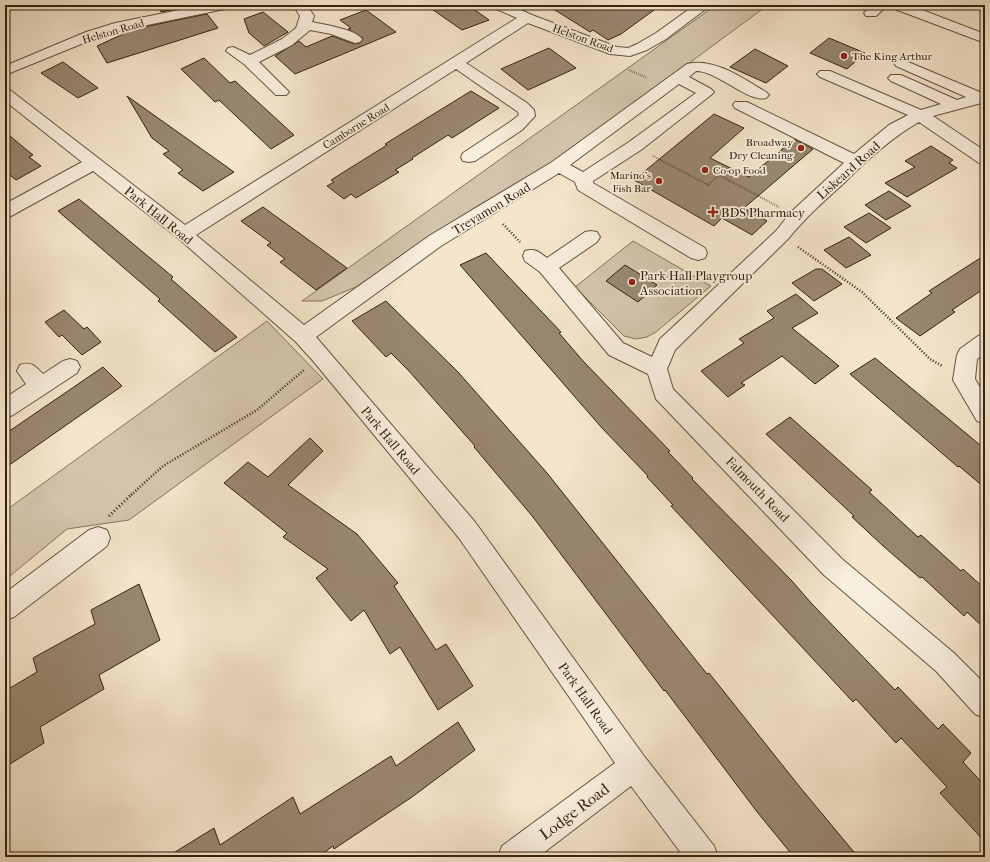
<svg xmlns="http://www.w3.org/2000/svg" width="990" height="862" viewBox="0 0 990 862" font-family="'IM FELL French Canon',serif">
<rect width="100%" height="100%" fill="#f4e5cb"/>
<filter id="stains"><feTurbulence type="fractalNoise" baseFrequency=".005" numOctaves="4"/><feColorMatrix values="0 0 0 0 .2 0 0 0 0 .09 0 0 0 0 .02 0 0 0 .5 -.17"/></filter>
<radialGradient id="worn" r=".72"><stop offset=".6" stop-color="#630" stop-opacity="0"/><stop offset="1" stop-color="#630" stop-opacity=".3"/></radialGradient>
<path fill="#d3c4ab" stroke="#84735c" d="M716 5H768L536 176 479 205 356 287 322 301H302Z
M633 241 711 286 656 332 647 337 636 339 624 336 575 287Z
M267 321 323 379 129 520 67 529 5 580V511Z"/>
<path fill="#988770" stroke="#34220e" d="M158 5H196L161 12Z
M426 5H468L489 20 462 30Z
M547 5H661L621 34 608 40 593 30 590 32Z
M366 10 396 32 295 74 275 56 299 41 306 47 332 36 354 44 360 43 363 38 348 29 351 28 340 20Z
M263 12 288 32 264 46 249 33 244 19Z
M207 14 218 28 107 63 97 46 134 29Z
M829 38 865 53 847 69 810 53Z
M549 48 576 68 528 90 501 69Z
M755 49 788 66 766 83 730 67Z
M204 58 230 83 235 81 294 135 271 149 219 100 215 102 181 69Z
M63 62 98 88 78 98 41 73Z
M471 91 499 108 452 138 448 135 412 158 413 159 395 170 399 172 356 198 351 194 344 199 327 186 334 182 331 180 387 145 385 144Z
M127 96 234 172 203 191 178 173 183 170 163 154 169 151 152 138Z
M714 114 744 128 710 158 749 177 794 139 813 149 744 208 767 221 752 235 722 218 714 226 634 180Z
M5 132 33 155 29 157 41 166 16 180 5 171Z
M931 146 953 160 949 163 957 168 907 197 885 183 915 167 905 161Z
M889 191 911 206 886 220 865 205Z
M79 199 173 277 171 279 237 337 215 352 158 301 160 299 58 211Z
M263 207 317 246 347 268 316 290 280 262 285 259 267 245 271 243 241 221Z
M869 213 891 228 866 243 844 227Z
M849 237 871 255 846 268 824 250Z
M486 253 561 332 559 333 583 361 670 451 668 452 693 478 692 479 792 581 812 604 895 690 898 687 938 729 943 724 971 753 963 762 985 786V842L940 793 947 787 901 738 896 743 856 699 853 702 671 506 673 505 647 477 648 476 602 428 460 265Z
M985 255V288L952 310 955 312 920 336 896 318 932 293 929 291Z
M625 265 657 285 638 302 606 281Z
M816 269H822L842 284 814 301 792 283Z
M796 294 818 313 792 328 839 366 815 384 782 356 741 383 745 385 728 397 701 371 744 343 739 339 774 318 767 311Z
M386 301 458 372 547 473 707 674 709 673 799 786 858 857H794L758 813 665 690 664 691 533 517 474 447 475 446 409 371 391 353 386 357 352 321Z
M64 310 84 329 87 327 101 342 82 355 62 335 59 337 45 322Z
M875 358 985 449V488L959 466 958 467 850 374Z
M103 367 122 386 5 468V434Z
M790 417 872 490 869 492 918 537 921 535 961 571 963 569 985 589V629L967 612 964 616 922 577 920 578 882 545 852 517 854 516 766 434Z
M310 438 323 451 288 485 357 534 398 583 394 586 436 650 446 644 473 686 438 710 400 647 390 654 364 610 351 621 316 578 328 569 283 537 287 533 224 483 248 462 268 477Z
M139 584 160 640 99 675 104 689 40 727 44 743 5 767V691L37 672 33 658 95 624 91 610Z
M458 722 475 750 412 797 334 849 333 846 318 857H167L214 828 220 845 293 797 300 814 391 756 396 766Z"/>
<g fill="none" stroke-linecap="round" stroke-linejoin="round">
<defs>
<path id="minor" d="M204 5H232L230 8 225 9 123 30 96 38 5 75V66L86 32 115 23Z
M293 5H307L314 16 312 22C325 25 355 29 362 39L360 42 355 43 331 34 310 30 292 45 259 62 289 92 286 95H276L244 64 226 51 228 48 233 47 250 55 282 39 296 28 300 16Z
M492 5H510L532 15 617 47 628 48 637 44 656 33 695 5H711L666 39 647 50 630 56 610 54 528 23 466 63 527 103 534 110 535 116 522 130 475 161 469 162 463 161 461 157 463 153 510 122 519 115 518 112 456 69 196 235 304 325 429 236 552 162 687 64C714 57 744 79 766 92L769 95 766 98C748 103 718 71 696 71L689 77 711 89 714 92 711 95 641 150 593 181V183L705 248 707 253 705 258 698 260 691 258 578 190 575 182 559 173 441 246 316 337 475 522 644 756 714 846 718 857H684L631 786 538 857H498L502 846 615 763 459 538 314 362 296 342 178 238 93 171 11 216 5 218V204L82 162 5 101V88L10 90 185 225 517 18 494 8ZM679 84 696 93 629 142 583 172 570 165Z
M873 5H888L876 16H866L864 13Z
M890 5H909L985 34V43L892 8Z
M901 59 982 93 985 92V102L933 116 985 151V164L979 163 919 122C891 138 867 160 844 183 824 201 805 218 788 239L675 350 667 369 673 389 842 559 954 653 985 684V718L975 714 936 671 824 575 656 399 648 374 609 355 540 272 525 261 523 256 525 251C535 248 539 252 547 258L585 232 591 231 597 232 600 237 597 242 559 268 623 343 652 357 660 339 776 231 791 212 844 163 735 108 733 105 735 102H747L854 154 889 125 908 115 820 77 817 74 820 71H830L921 110 941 104 891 81 888 78 891 75H901L957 100 966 97 896 66 894 63 896 60Z
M985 334V353L977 359 975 379 985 396V424L977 421 953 380 957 355 960 349 978 336Z
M70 359 77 361 80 367 77 373 13 415 5 418V398L26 384 17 371 20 365C31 361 35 366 43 374L63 361Z
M98 527 107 530 110 538 107 546 14 617 5 620V593L89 530Z"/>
</defs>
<use href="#minor" stroke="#64533d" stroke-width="2"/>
<path stroke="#34220e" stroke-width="2" stroke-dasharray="0.5 1.5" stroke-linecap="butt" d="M629 70 647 78
M653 156 708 185 719 175 779 207"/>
<path stroke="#34220e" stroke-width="2.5" stroke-dasharray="1 2" stroke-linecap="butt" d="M503 224 520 242
M798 247 862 292 930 359 942 366
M131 495 163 466 257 410 304 370"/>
<path stroke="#34220e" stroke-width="3" stroke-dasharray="1 2.5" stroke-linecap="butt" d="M109 516 132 494"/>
<use href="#minor" fill="#f8eedd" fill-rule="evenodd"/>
</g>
<g fill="#8f2418" stroke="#f8eedd" stroke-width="1.5">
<circle cx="844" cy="56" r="4"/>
<circle cx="801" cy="148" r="4"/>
<circle cx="705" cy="170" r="4"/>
<circle cx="659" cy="181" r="4"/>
<path d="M711 206h4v4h4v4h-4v4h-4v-4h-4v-4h4z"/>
<circle cx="632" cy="282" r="4"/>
</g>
<g text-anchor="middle" stroke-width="3.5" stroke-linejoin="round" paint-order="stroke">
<g font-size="11" fill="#34220e" stroke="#f8eedd">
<text transform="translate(113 31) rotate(-16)" y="4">Helston Road</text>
<text transform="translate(583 38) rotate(20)" y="4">Helston Road</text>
<text transform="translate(356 126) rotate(-32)" y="4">Camborne Road</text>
</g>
<g font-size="11" fill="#34220e" stroke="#f8eedd" text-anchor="start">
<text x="852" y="60">The King Arthur</text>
<text x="793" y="146" text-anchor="end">Broadway<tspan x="793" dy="13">Dry Cleaning</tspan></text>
<text x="713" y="174">Co-op Food</text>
<text x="651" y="179" text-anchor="end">Marino's<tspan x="651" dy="13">Fish Bar</tspan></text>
</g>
<g font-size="13" fill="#34220e" stroke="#f8eedd">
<text transform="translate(848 170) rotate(-42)" y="5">Liskeard Road</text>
<text transform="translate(491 208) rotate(-31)" y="5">Treyamon Road</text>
<text transform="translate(159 215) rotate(39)" y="5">Park Hall Road</text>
<text transform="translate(391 440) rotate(50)" y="5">Park Hall Road</text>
<text transform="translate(758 489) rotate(46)" y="5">Falmouth Road</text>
<text transform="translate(586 698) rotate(55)" y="5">Park Hall Road</text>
</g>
<g font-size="13" fill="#34220e" stroke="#f8eedd" text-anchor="start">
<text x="721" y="217">BDS Pharmacy</text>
<text x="640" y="280">Park Hall Playgroup<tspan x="640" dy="15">Association</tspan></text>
</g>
<g font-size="16" fill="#34220e" stroke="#f8eedd">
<text transform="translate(574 811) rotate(-37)" y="6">Lodge Road</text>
</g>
</g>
<rect width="990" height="862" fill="none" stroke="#f4e5cb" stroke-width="20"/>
<rect x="6" y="6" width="978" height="850" fill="none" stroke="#34220e" stroke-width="2"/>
<rect x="10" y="10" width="970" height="842" fill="none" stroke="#34220e"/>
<rect width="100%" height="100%" filter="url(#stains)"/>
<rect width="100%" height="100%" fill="url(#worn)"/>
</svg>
